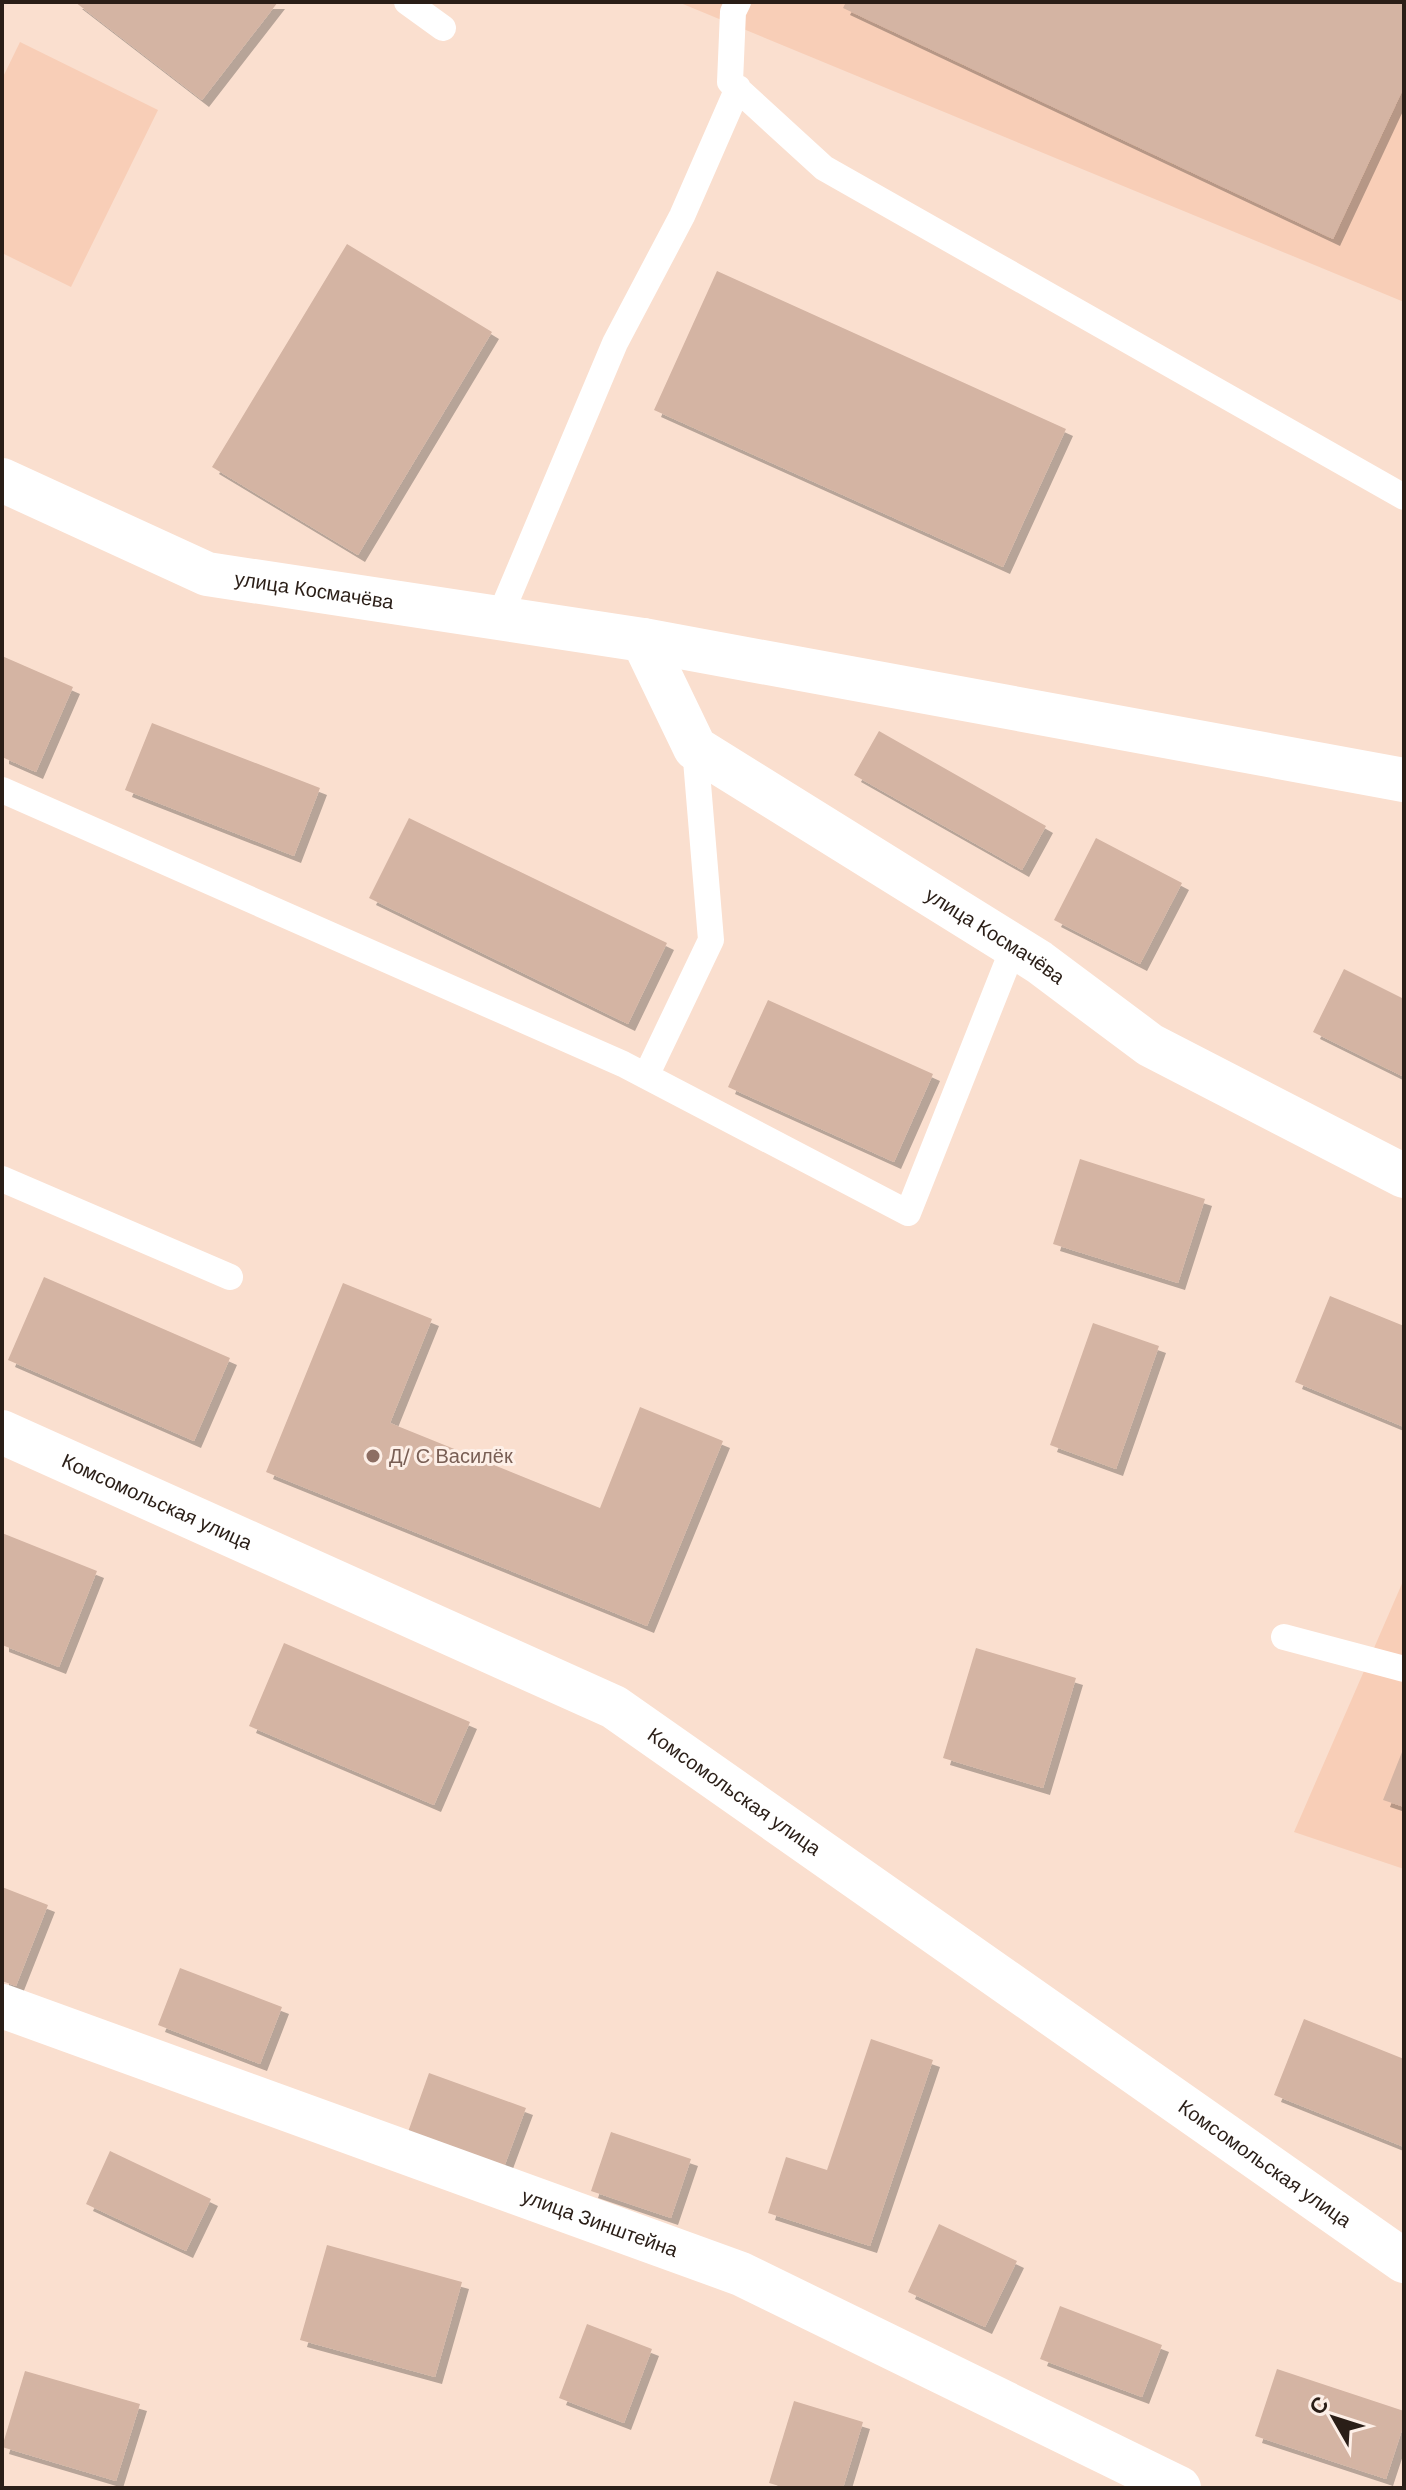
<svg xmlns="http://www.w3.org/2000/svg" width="1406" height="2490" viewBox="0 0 1406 2490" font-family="'DM Sans',sans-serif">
<defs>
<filter id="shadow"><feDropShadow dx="7" dy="7" stdDeviation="0" flood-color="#0004"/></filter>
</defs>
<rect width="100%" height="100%" fill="#fadfcf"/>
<path fill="#f8ceb7" d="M678 2H1404V302Z
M20 42 158 110 71 287 2 253V79Z
M1404 1579V1869L1294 1832Z"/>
<path fill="#d4b4a3" filter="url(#shadow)" d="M75 2H278L202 100Z
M846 2H1404V87L1333 239 843 8Z
M347 244 492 332 358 555 212 467Z
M717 271 1066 429 1003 567 654 410Z
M2 656 73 687 36 772 2 757Z
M152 723 320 788 294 856 125 790Z
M879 731 1046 826 1022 870 854 775Z
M409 818 667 943 628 1024 369 898Z
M1096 838 1182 883 1140 964 1054 920Z
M1344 969 1404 999V1077L1313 1032Z
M768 1000 933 1074 894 1162 728 1087Z
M1080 1159 1205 1199 1178 1283 1053 1244Z
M44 1277 230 1358 194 1441 8 1360Z
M343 1283 432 1319 390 1423 600 1508 640 1407 723 1441 647 1626 266 1472Z
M1330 1296 1404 1326V1427L1295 1382Z
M1093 1323 1159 1346 1116 1469 1050 1445Z
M2 1533 97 1571 59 1667 2 1645Z
M284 1643 470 1722 434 1805 249 1726Z
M976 1648 1076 1678 1043 1788 943 1758Z
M1404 1747V1807L1383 1800Z
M2 1887 48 1905 16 1986 2 1981Z
M180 1968 282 2007 260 2064 158 2025Z
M1304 2019 1404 2059V2147L1274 2095Z
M871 2039 933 2060 870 2246 768 2213 786 2157 827 2170Z
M429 2073 526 2108 504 2167 408 2132Z
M611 2132 691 2159 671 2218 591 2191Z
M110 2151 211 2199 186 2251 86 2204Z
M939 2224 1017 2261 985 2327 908 2292Z
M327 2245 462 2282 435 2377 300 2340Z
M1060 2306 1162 2345 1142 2397 1040 2359Z
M587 2324 652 2349 624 2423 559 2398Z
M1277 2369 1404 2411V2424L1386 2479 1255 2436Z
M25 2371 140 2404 116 2481 2 2447Z
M794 2401 863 2422 843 2488H786L769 2483Z"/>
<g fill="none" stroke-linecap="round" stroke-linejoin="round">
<path stroke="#fff" stroke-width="26" d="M407 2 443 28
M738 2 733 12 730 82 824 168 1404 497
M499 618 615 343 682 216 738 88
M2 790 623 1064 908 1213 1014 946
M646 1076 711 940 695 748
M2 1179 230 1277
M1284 1637 1404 1669"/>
<g stroke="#fff" stroke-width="44">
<path id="s1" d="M643 640 695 748 1039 962 1150 1045 1404 1176"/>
<path id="s2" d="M2 1432 614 1707 1404 2261"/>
<path id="s3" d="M2 2006 741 2274 1179 2488"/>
</g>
<path stroke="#fff" stroke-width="44" id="s4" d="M2 480 207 574 643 640 1404 780"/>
</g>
<circle fill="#8d6e63" stroke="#fdefe7" stroke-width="3" cx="373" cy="1456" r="8"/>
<g text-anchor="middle" stroke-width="6" stroke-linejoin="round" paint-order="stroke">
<g font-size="20" fill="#2a1e17" stroke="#fdefe7">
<text dy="7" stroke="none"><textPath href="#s4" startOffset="334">улица Космачёва</textPath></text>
<text dy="7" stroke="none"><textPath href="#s1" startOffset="474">улица Космачёва</textPath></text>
<text dy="7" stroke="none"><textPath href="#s2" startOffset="170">Комсомольская улица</textPath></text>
<text dy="7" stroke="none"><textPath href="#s2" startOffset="818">Комсомольская улица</textPath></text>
<text dy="7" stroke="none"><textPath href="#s2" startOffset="1466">Комсомольская улица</textPath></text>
<text dy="7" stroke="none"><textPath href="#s3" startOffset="636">улица Зинштейна</textPath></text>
</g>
<g font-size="20" fill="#785e54" stroke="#fdefe7" text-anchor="start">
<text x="389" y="1463">Д/ С Василёк</text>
</g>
</g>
<rect width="1406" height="2490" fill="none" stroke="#2a1e17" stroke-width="8"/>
<g transform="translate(1334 2418) rotate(309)" stroke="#fdefe7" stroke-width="6" paint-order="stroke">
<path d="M0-6L14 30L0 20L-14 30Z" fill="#2a1e17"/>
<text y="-12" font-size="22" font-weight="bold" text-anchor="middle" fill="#2a1e17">С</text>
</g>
</svg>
